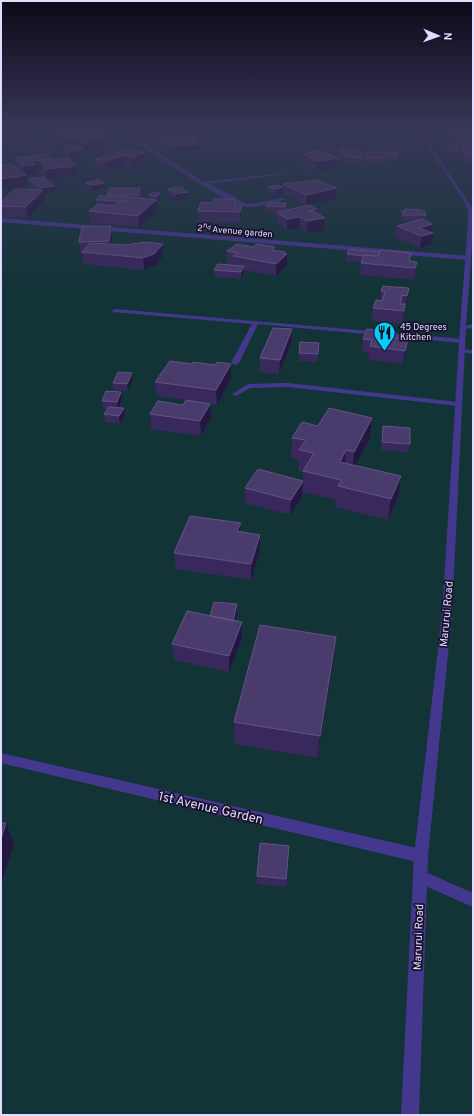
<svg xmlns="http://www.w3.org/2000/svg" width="474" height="1116" viewBox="0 0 474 1116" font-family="Overpass,sans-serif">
<rect width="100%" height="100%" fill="#18102d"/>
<path fill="#123437" d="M1 128H473V1115H1Z"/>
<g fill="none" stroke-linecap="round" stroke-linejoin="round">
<path fill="#44388e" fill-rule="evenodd" d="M116 128 122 129 1 144V142Z
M162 128H175L128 135 126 134Z
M153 150 154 152 99 159 97 158Z
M473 324V328L463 329 460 327Z
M288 383 458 402 462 404 458 406 288 387 250 388 236 396 232 394 248 384Z
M421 870 473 893V907L416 882 414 877 416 872Z"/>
<path fill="#44388e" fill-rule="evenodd" d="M117 128H122L204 182 281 173 279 175 209 184 247 204 283 198 285 199C280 202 254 208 247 207 231 207 135 142 117 128Z
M421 134H473V136H422Z
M1 218 468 256 471 258 468 260 1 222Z
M115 309 462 339 465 341 462 343 258 324 239 363 235 365 231 363 252 324 113 312 112 311Z
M461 349 473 350V354L459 352V350Z
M1 753 421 849 426 851 428 856 426 861 421 863 1 763Z"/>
<path fill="#44388e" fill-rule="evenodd" d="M415 128H419L473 209V232L466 327 452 614 428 856 419 1115H401L414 856 442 614 460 327 468 223V210L464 201Z"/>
</g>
<path fill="#38285b" d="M297 128H311V130H298Z
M440 128H472L468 129V131H442Z
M62 131 79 132 106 137 107 147 84 151V154L70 156 63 151V146L60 143 58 134 62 133Z
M449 132 473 135V165H464L459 155 460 150 459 155H451L447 150 448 145H451L448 141Z
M157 137 172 139V138L201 143 198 144V149L186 151 185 150 177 152 157 142Z
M129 149 145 163 133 166 127 165 105 171 96 169 94 159Z
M339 149 363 158V163H344L343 158 340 157 339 154Z
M314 150 338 167 316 171 302 164 303 154H308V151Z
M366 152 398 156 397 161H388V163H368L365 157Z
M15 158 51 159V160L76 166 77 176 47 179 41 170 36 171 37 174 26 175 28 186 17 168Z
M29 179 55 191 44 193 45 200 28 218 1 217V202L35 189 30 184Z
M86 183H104V188L92 191 87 188Z
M283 184 336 199 306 205 283 194V193L275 195 268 192V187H283Z
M140 188V194L139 198 149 199V196L160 193V199L158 202H156L157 211 139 227 90 223 89 211 97 205 96 200 108 196 107 195Z
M168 189 188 198 176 200 168 194Z
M236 199V206H241V217L240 223 199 222 198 211 213 203Z
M286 203V210L317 209V213L324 230 307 233 300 228 287 230 277 223V213L266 212V206Z
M405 209 426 215 425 220 433 224 431 245 420 248 395 237 397 226 416 221H403L402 217V211H405Z
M111 226 112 238 111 244 163 256 155 266 144 270 83 264 82 254H81L79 242Z
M253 247 285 252V254H287V266L276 276 244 270V273L241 279 214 277V270L233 265 227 263V251Z
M380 252 411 253 410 261 417 262 414 280 360 275 361 262 346 261 347 254Z
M409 288 407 301 405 309V308L402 324 372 321 373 308 380 301 381 291Z
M292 329 291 343 279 374 259 372 260 358Z
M376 335 408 339 406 353 403 364 368 360 369 353 362 352 363 339Z
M319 343 317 362 299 361V353Z
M132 373 133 380 128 391 113 390V383Z
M231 378 217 405 210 404 211 418 201 436 151 429 150 414 183 405 186 400 156 396 155 382Z
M122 400 119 408H124L125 416 120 424 105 422 104 414 108 409H103L102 401Z
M372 418 370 438 355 465 398 496 388 520 335 507 336 500 302 492V496L290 515 245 503V488L303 481V472L298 471 299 460 291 458 292 438 318 426Z
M383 426 410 444 408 452 381 450Z
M241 523 240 532 260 550 251 580 176 569 174 553Z
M237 613 235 621 242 622V639L229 672 174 660 172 644 210 616Z
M334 659 317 758 234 744V722Z
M289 846 286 887 257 884V876Z"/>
<path fill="#231641" d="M1 128H11V130H1Z
M141 128H157L142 130Z
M106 137 107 147 84 151V154L70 156V151L83 149 82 142Z
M201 138V143L197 144H198V149L186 151V146L194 139Z
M79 139 80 149 68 150 66 141Z
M184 145 185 150 177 152 176 147Z
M144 153 145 163 133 166 132 157Z
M126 155 127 165 105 171 104 161Z
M338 158V167L316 171 317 161Z
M51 159 52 168 76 166 77 176 47 179 46 169 40 161 41 170 36 171 37 174 24 176 22 166 32 161Z
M26 175 28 186 1 190V179Z
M104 183V188L92 191 91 185Z
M54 186 55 191 44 193 45 200 28 218 26 207 40 193 39 188Z
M140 188V194L139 200V195Z
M283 188V193L275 195V189Z
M337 188 336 199 306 205V195Z
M188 192V198L176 200V194Z
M160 193V199L158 202V196Z
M156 200 157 211 139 227 138 216Z
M241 206V217L240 223V212Z
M317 209 316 220 325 218 324 230 307 233 308 211Z
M300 217V228L287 230V219Z
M433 224 432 234 433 233 431 245 420 248 422 236 419 228Z
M111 226 112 238 110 253 109 241Z
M163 244V256L155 266 144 270 143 258Z
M285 252V256L287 254V266L276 276V264L283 253Z
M244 266V273L241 279V272Z
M409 288 407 301 405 309 407 296Z
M292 329 291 343 279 374 280 360Z
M408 339 406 353 403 364 405 351Z
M231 364V378L217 405 216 390Z
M132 373 133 380 128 391 127 384Z
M121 392 122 400 118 409 117 402Z
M210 404 211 418 201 436 200 421Z
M124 408 125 416 120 424 119 416Z
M372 418 370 438 352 472 354 452Z
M346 450 344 471 340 462Z
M401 476 398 496 388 520 391 499Z
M303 481 302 496 290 515 291 500Z
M241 523 240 538 237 531Z
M260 535V550L251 580V564Z
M237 604V613L233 632V623Z
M242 622V639L229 672V656Z
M336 637 334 659 317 758 320 736Z
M6 823 14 844 1 884V839Z"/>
<path fill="#4a3b6d" stroke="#625484" d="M76 130 79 132 90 131 101 134 106 137 82 142 79 139 66 141 58 134 63 133 62 131Z
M449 132H470L473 135V140H456Z
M189 135 201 138 194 139 197 141 194 142 198 144 186 146 172 138Z
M167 136 174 139 169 140 184 145 176 147 157 137Z
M74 145 83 149 70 151 63 146Z
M448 145H456L459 150H452Z
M473 145V148H472L473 149V155H466L460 146Z
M129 149 144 153 132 157 126 155 104 161 95 159Z
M339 149H360L363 158 345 157 343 153 340 152Z
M314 150 319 152 312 153 308 151Z
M324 151 338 158 317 161 303 154Z
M366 152H396L398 156H388L389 158H368Z
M46 154 51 159 32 161 35 164 22 166 15 158Z
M69 158 76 166 46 169 40 161Z
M11 164 26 175 1 179V166Z
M44 177 54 186 39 188 29 179Z
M99 180 104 183 91 185 86 183Z
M316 180 337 188 306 195 283 184Z
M277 185 283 187 275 189 268 187Z
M180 187 188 192 176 194 168 189Z
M109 188H140L139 195H107Z
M15 189 43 190 26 207 1 206V202Z
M151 193H160L158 196H149Z
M99 196 129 197 125 201 96 200Z
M130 197 156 200 138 216 89 211 98 204 114 206 118 202H124Z
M214 199H236L235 206H241L240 212 198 211 201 202 213 203Z
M268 203H286L285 207 266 206Z
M310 205 317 209 308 211 315 212 325 218 307 221 300 217 287 219 277 212Z
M405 209 421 210 425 212 426 215H403L402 211H406Z
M422 219 433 224 419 228 433 233 422 236 397 226Z
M111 226 109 241 79 242 82 227Z
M145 242 163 244 154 254 143 258 82 252 90 243 126 245Z
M237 244 253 247 257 244 275 247 272 250 285 252 283 253 287 254 276 264 233 256 237 253 227 251Z
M349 249 380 252 379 254H378L377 256 364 255V256L347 254Z
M380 250 411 253 409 261 417 262 415 268 361 263 364 255 378 256Z
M218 264 244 266 241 272 214 270Z
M383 286 409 288 407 296 402 295 400 304H405L404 311 373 308 376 300 382 301 385 292 381 291Z
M273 328 292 329 280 360 260 358Z
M367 329 376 330 375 335 408 339 405 351 370 346 372 340 363 339Z
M300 342 319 343 318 354 299 353Z
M170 361 192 364 193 362 215 365 217 362 231 364 216 390 155 382Z
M118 372 132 373 127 384 113 383Z
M106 391 121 392 117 402 102 401Z
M186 400 210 404 200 421 150 414 158 401 183 405Z
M109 407 124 408 119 416 104 414Z
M329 408 372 418 354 452 346 450 340 462 401 476 391 499 338 486 341 480 303 471 314 453 299 450 306 440 292 438 302 422 318 426Z
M383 426 410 428V444L382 442Z
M258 469 303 481 291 500 245 488Z
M190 516 241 523 237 531 260 535 251 564 174 553Z
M214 602 237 604 233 621 210 616Z
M187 611 242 622 229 656 172 644Z
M260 625 336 637 320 736 234 722Z
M1 823H6L1 839Z
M260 843 289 846 286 879 257 876Z"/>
<linearGradient id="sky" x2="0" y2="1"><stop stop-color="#0d0919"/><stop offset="0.45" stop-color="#373757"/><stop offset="1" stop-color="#373757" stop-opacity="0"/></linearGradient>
<rect width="474" height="285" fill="url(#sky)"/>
<defs>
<symbol id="restaurant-pin" viewBox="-11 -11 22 30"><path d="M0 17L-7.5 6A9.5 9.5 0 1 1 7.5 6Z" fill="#07ccff" stroke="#18102d"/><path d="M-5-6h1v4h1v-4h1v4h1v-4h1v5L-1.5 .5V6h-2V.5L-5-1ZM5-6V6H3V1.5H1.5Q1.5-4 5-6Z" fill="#111"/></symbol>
</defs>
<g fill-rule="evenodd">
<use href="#restaurant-pin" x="372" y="320" width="25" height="34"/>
</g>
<g text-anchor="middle" stroke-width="3.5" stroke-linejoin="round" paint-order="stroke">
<g font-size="9" fill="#e3dbff" stroke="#18102d">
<text transform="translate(235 231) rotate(5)" y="3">2ⁿᵈ Avenue garden</text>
</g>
<g font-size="9" fill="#e3dbff" stroke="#18102d" text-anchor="start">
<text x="400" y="330">45 Degrees<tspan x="400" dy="10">Kitchen</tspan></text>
</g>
<g font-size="11" fill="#e3dbff" stroke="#18102d">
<text transform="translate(446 614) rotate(-85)" y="4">Marurui Road</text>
<text transform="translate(418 937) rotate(-88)" y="4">Marurui Road</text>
</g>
<g font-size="13" fill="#e3dbff" stroke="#18102d">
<text transform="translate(211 807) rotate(13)" y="5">1st Avenue Garden</text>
</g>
</g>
<rect width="474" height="1116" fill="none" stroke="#e3dbff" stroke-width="4"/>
<g transform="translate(438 36) rotate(92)" stroke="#18102d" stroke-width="3" paint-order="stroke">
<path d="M0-3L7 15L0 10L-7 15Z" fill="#e3dbff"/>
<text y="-6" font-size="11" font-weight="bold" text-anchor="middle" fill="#e3dbff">N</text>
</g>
</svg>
